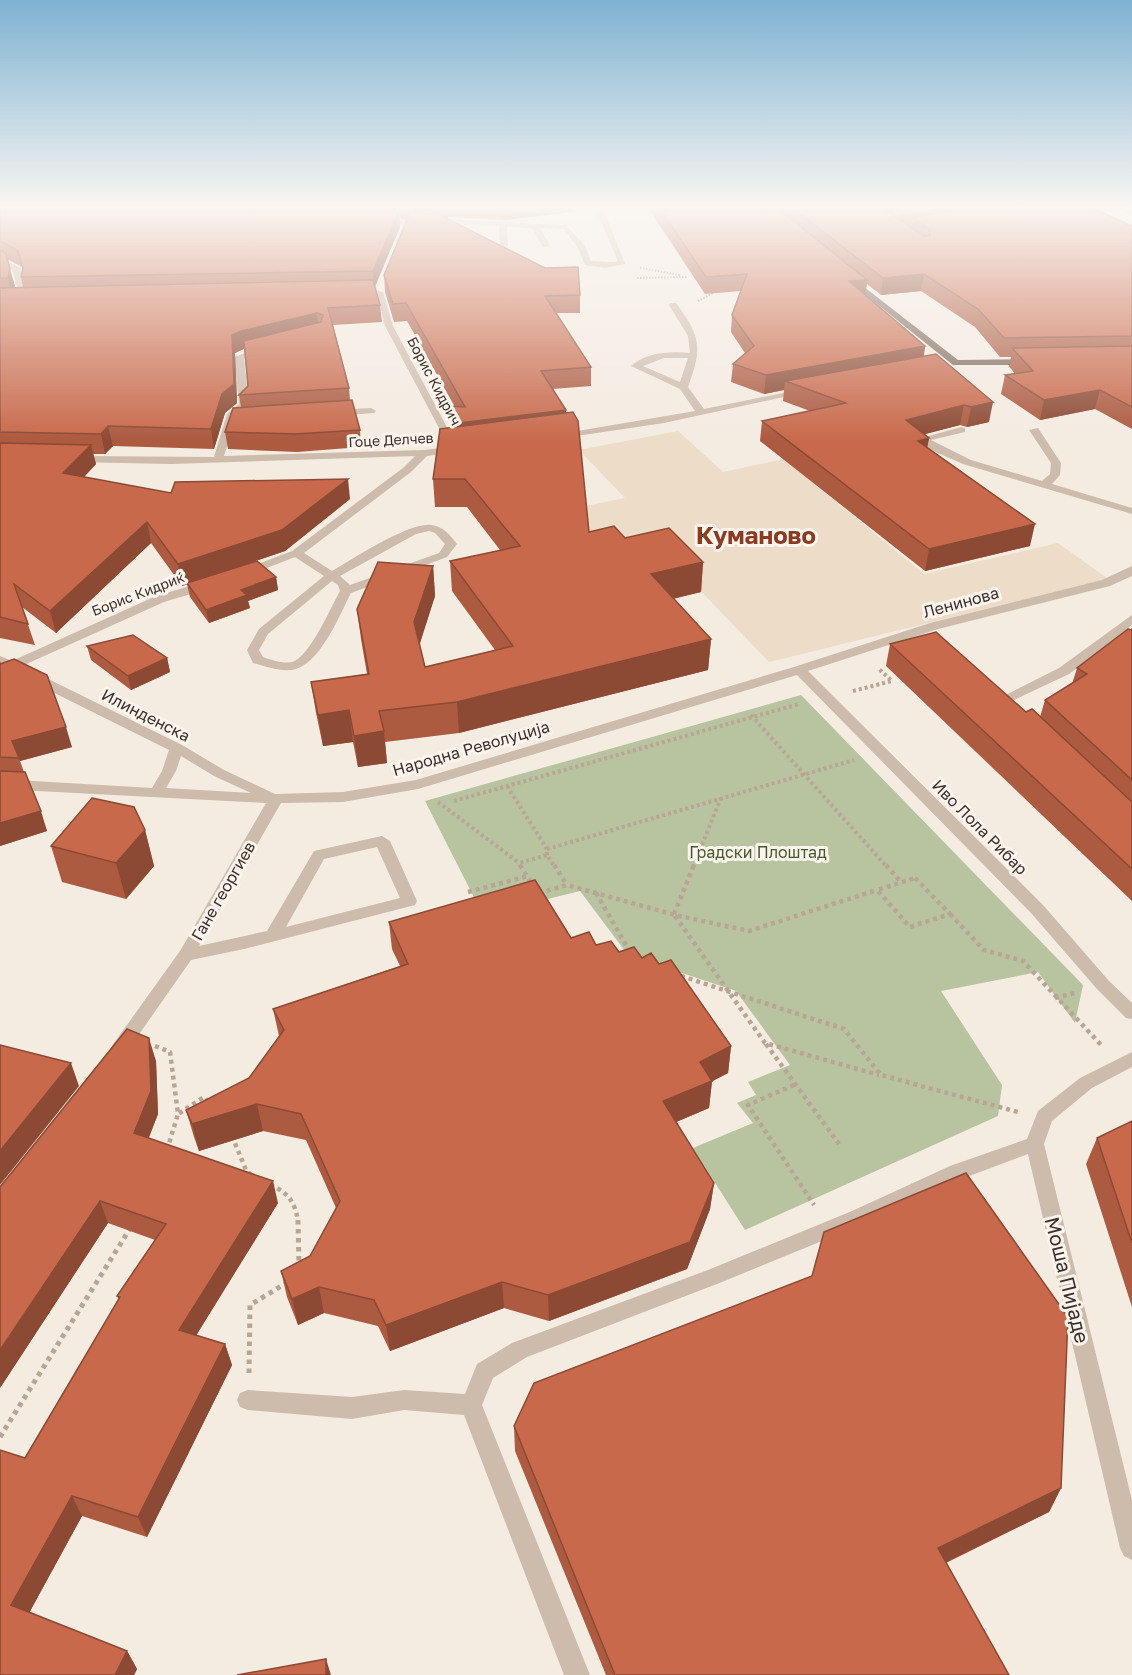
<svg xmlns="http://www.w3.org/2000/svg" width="1132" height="1675" viewBox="0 0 1132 1675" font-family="'Golos Text',sans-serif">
<rect width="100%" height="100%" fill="#f4ebe1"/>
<path fill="#b8c4a0" d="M801 695 1083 985 1075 1023 1038 972 941 991 1002 1085 998 1116 745 1230 693 1148 753 1123 737 1103 756 1095 748 1082 790 1065 736 991 628 955 580 891 483 915 425 801Z"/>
<path fill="#ecdcc8" d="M678 431 723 472 784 459 924 574 1058 543 1108 579 769 662 668 557 624 567 557 512 625 498 579 450Z"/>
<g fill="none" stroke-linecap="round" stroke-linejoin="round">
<path stroke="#b9a596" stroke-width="2" stroke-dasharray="1.5 1.5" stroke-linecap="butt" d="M640 268 680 275
M637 278 688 277
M698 301 713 293V290"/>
<path stroke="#b9a596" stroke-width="4" stroke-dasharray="3 3" stroke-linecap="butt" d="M853 691 892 681 879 669
M751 715 887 867
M507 786 547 849
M454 801 799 704
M438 802 519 863
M547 855V849L854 760
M521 867 519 863 547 855 555 867
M693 867 721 798"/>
<path stroke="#b9a596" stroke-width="4.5" stroke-dasharray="4 4" stroke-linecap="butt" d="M520 865 533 886
M554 865 567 885
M886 865 901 882
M915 878 950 914 910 927 877 890Z
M468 892 528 876
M539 893 567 885 675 915 749 931 877 890
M596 893 630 952
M674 914 694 865
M950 914 984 950 1023 961 1103 1047
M675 916 765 1043 879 1075
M681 976 844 1029 881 1075 1018 1112
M1055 998 1075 993
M766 1044 839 1144
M155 1046 170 1052 178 1114 204 1097 209 1103
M794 1085 748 1105 814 1205
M232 1136 246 1170 251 1175
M167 1150 178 1114
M270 1185C288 1192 295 1202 298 1221"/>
<path stroke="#b9a596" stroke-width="5" stroke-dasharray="4.5 4.5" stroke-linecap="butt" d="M298 1220 299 1265
M249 1373 250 1305 288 1282
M0 1437 131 1227"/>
<path fill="#cdbbac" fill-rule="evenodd" d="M357 206H367L410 223 403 244 396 242 403 226Z
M594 206H602L625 264 605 268 585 265 578 248 564 229 540 228 550 245 546 247H543L532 228 507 227 508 246 504 248 500 246 499 226 433 223 429 221 433 219 566 225 585 246 591 261 615 262 618 261Z
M1111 206H1121L1132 211V216Z
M0 257 20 268 25 286 20 302 13 300 17 286 12 269 0 262Z
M376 290 383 292 393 326 457 446 461 449 456 452 427 456 411 472 304 553 332 571C353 559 409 522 431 525 443 526 450 535 457 544L447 557 351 593C339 616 319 667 291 670 278 671 265 666 253 663L247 650 259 629 324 576 295 557 244 577 238 573 240 571 292 551 403 468 415 456 171 464 75 462 70 459 75 456 214 457 227 414 239 404 234 357 264 346 267 347V351L244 358 249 405 237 415 224 456 424 450 449 447 385 326ZM429 531 435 533 445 544 439 553 350 585 340 576 416 534ZM332 581 338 585 340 591C331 607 309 658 292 662 283 664 272 660 263 657L259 650 268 634Z
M670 303H676C702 338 702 348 688 387L704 409 802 389 807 392 664 423 556 439V435L560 434 695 411 680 389 631 366C646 352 671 351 690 353L688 336 669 305ZM664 358H688L680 382 643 366Z
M371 408 376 411 374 413 334 416 329 413 334 410Z
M961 427 965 428V432L931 440 971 460 1042 481 1050 474 1051 463 1029 430 1038 428 1061 463 1060 475 1052 484 1132 508V514L963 464 929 449 918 439Z
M1132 566V576L1110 586 938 629 808 671 1043 905 1109 981 1132 1003V1019L1126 1018 1097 989 1031 913 797 675 418 789 343 802 281 803 199 946 267 931 314 851 382 836 390 841 417 901 415 905 244 949 191 960 126 1053 120 1055 114 1053 111 1048 114 1043 180 951 266 803 0 789V779L152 788 162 771 169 750 6 669 0 665V656L12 661 156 596 207 581 211 582V588L164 602 22 666 182 745 224 770 275 794 343 792 416 780 794 667 930 623 1102 580ZM181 756 214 776 251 793 166 788 176 771ZM377 847 400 898 286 927 324 859Z
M1132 615V625L1107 647 1069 674 1012 701 1019 709 1017 712H1007L996 700 1059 668Z
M1132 1052V1067L1092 1088 1052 1121 1044 1144 1132 1500V1560L1124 1556 1120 1548 1028 1154 964 1178 866 1223 722 1282 527 1357 493 1378 482 1405 590 1675H564L464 1415 404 1410 352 1419 248 1410 240 1407 237 1400 240 1393 248 1390 352 1397 404 1390 465 1394 477 1364 512 1343 708 1270 852 1211 950 1166 1027 1139 1038 1111 1080 1078Z"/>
<path fill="#7d675c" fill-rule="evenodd" d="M850 276 958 360 1030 359 1035 362 1030 365H953L847 280 846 278Z"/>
</g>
<path fill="#ac5a40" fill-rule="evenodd" d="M0 206H572V212L503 220 448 217V219L580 295V313H556L591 367V386L552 389 566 413 589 532 625 538 703 562 701 592 673 599 711 639 708 670 459 733 385 742 387 763 358 767 353 742 323 746 316 713 311 682 367 674 361 639 357 609 433 566 435 596 419 644 425 667 495 650 452 591 450 561 500 550 467 507H435L433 479 452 428 451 426 450 406 455 407 407 321 394 322 385 292 384 275 407 221 399 218 400 227 375 287 380 305 382 322 333 325 349 388 350 400 360 430 361 447 297 452 228 449 225 432 241 407 239 395 248 386 244 349 235 353 237 403 225 413 214 449 113 446 105 454H93L96 464 84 477 171 493 350 499 285 551 241 566 276 577 278 590 248 601 250 608 209 623 190 597 187 584 182 586 151 543 56 633 22 607 35 645 0 638ZM7 259 22 267 23 269 21 277 23 287H14Z
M647 206H1088L1132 226V429L1095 409 1040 420 1001 394 1005 375 1015 374 1009 366 1011 357H1000L975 327 921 291 881 295 867 284 865 295 925 346 924 356 989 422 967 427 960 425 924 434 929 438 927 447 1030 546 925 571 760 441 762 421 810 411 783 401 784 390 764 394 731 382 733 364 745 353 731 332 732 315 741 291 705 294Z
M1132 629V901L886 666 890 644 1026 712 1040 717 1045 700 1072 684 1077 668Z
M87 646 167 658 170 672 131 690 91 660Z
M0 661 1 664 72 747 20 761 24 772 47 831 0 846Z
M145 830 154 866 126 899 62 882 51 846Z
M389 922 571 938 619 952 642 958 659 964 731 1046 728 1073 712 1081 709 1108 676 1122 714 1183 710 1209 687 1269 549 1321 504 1308 390 1351 378 1326 324 1313 298 1325 287 1297 281 1271 310 1256 336 1208 306 1140 263 1131 199 1151 194 1137 186 1110 249 1078 279 1036 273 1009 400 966 392 949Z
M156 1061 158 1114 148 1138 278 1203 196 1335 225 1344 232 1365 147 1537 82 1516 29 1613 127 1651 137 1669 134 1675H0L25 1458 119 1300 117 1296 155 1240 108 1223 0 1388Z
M1132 1121V1307L1086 1164 1097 1138Z
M514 1426 1061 1488 1049 1512 946 1563 1009 1675H606L515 1451Z"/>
<path fill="#8c4a34" d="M417 206H442V208L435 212 447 210 448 226 418 220Z
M503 206H572V212L503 220Z
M884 206H942L940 222 912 217 911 225 899 227 901 211 895 207 894 214 883 215Z
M399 211 400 227 374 288 373 271Z
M10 269 15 286 12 295 8 278Z
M924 274 921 291 881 295 883 278Z
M867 280 865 297 849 281Z
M317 313 319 331 243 349 235 353 237 403 225 413 214 449 211 429 232 335 241 331Z
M925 346 922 364 785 381 784 390 764 394 766 375Z
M1100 390 1095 409 1040 420 1044 400Z
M993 402 989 422 967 427 971 407Z
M964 405 960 425 903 440 906 420Z
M566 410V429L460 443 459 423Z
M108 426 113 446 105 454 101 434Z
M929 438 925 459 918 441Z
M91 445 96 464 68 494 63 473Z
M348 479 350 499 285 551 182 586 178 564Z
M147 522 151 543 56 633 50 611Z
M1035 524 1030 546 925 571 929 549Z
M703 562 701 592 649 604 651 574Z
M433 566 435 596 417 653 414 622Z
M276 577 278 590 248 601 250 608 209 623 206 610 241 590Z
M711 639 708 670 459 733 457 702Z
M167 658 170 672 131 690 128 676Z
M349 710 353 742 323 746 318 715Z
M66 727 72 747 20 761 12 741Z
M384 731 387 763 358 767 354 736Z
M41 811 47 831 0 846V823Z
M145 830 154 866 126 899 116 863Z
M149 1038 156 1061 158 1114 142 1156 134 1133Z
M731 1046 728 1073 709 1083 712 1081 709 1108 662 1128 663 1101 700 1062Z
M71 1063 79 1086 0 1185V1151Z
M257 1104 263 1131 199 1151 192 1124Z
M273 1181 278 1203 186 1352 179 1330Z
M714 1183 710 1209 687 1269 549 1321 548 1295Z
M100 1201 108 1223 0 1388V1350Z
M502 1282 504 1308 390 1351 386 1325Z
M319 1287 324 1313 298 1325 292 1299Z
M225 1344 232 1365 147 1537 138 1517Z
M1061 1488 1049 1512 928 1571 938 1548Z
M72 1496 82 1516 23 1624 11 1605Z
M127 1651 137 1669 134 1675H115Z
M326 1659 331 1675H326Z"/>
<path fill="#c8694b" stroke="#8c4a34" stroke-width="1.5" d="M0 206H387L399 211 373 271 21 277 23 268 18 251 0 241Z
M407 206H419L423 209 447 210 434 212 545 268 578 267 580 295 545 296 591 367 541 371 566 410 459 423 450 406 465 407 406 303 393 304 384 275 412 208Z
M658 206H775L867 280 849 281 925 346 766 375 733 364 754 346 732 315 747 274 706 277Z
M790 206H880L923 236 930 235V230L912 217 947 212 949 209 943 206H1088L1132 226V336L1004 338 978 309 924 274 883 278Z
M899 206H941L901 211 895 207Z
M0 250 6 254 10 269 8 278H0Z
M373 280 380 305 328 308 349 388 239 395 248 386 244 341 321 322 323 315 317 313 241 331 232 335 234 384 222 394 211 429 108 426 101 434 0 432V288Z
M1132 346V407L1100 390 1044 400 1005 375 1033 371 1012 348Z
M936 354 993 402 971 407 964 405 906 420 929 438 918 441 1035 524 929 549 762 421 846 403 785 381Z
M352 400 360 430 295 434 225 432 233 408Z
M573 412 578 421 589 532 614 526 625 538 669 528 703 562 651 574 711 639 457 702 379 711 384 731 354 736 349 710 318 715 311 682 369 674 357 609 378 562 433 566 414 622 425 667 513 646 450 561 520 546 465 479H433L440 429Z
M0 443 91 445 63 473 171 493 175 482 348 479 282 530 178 564 147 522 50 611 14 584 28 624 0 617Z
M257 561 276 577 241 590 247 595 206 610 187 583Z
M1128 629 1131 630 1132 629V780L1045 700 1087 674 1077 668Z
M936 632 1026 712 1032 709 1132 802V869L890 644Z
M133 635 167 658 128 676 87 646Z
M14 659 47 675 66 727 12 741 19 758 0 757V664Z
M0 771 25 772 41 811 0 823Z
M92 798 134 807 145 830 116 863 51 846Z
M535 880 571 938 589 932 596 945 611 941 619 952 634 947 642 958 651 953 659 964 671 960 731 1046 700 1062 712 1081 663 1101 714 1183 690 1242 548 1295 502 1282 386 1325 374 1300 319 1287 292 1299 281 1271 310 1256 340 1201 301 1114 257 1104 192 1124 186 1110 249 1078 284 1030 273 1009 408 964 389 922Z
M127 1029 149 1038 151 1091 134 1133 273 1181 179 1330 225 1344 138 1517 72 1496 11 1605 127 1651 115 1675H0V1450L25 1458 120 1297 117 1296 166 1224 100 1201 0 1350V1187Z
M0 1045 71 1063 0 1151Z
M1132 1121V1243L1097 1138Z
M966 1173 1068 1317 1061 1488 938 1548 1009 1675H615L514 1426 534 1383 812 1276 824 1232Z
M326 1659V1675H237Z"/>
<linearGradient id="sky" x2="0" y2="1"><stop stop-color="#7eb2d2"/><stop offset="0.47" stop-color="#faf6f2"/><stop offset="1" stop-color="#faf6f2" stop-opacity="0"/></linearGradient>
<rect width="1132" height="441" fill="url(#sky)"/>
<g text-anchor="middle" stroke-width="6" stroke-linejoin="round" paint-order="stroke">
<g font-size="14" fill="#3b302b" stroke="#fbf5ee">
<text transform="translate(434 381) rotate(62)" y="5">Борис Кидрич</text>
<text transform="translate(391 440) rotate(-3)" y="5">Гоце Делчев</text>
<text transform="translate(138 594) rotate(-21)" y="5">Борис Кидриќ</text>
</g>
<g font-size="16" fill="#3b302b" stroke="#fbf5ee">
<text transform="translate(961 602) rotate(-15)" y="6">Ленинова</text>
<text transform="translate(146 715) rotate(27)" y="6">Илинденска</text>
<text transform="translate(471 748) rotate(-16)" y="6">Народна Револуција</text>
<text transform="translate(980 827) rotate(45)" y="6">Иво Лола Рибар</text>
<text transform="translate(223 891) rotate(-60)" y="6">Гане георгиев</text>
</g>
<g font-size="16" fill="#4a5a2e" stroke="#fbf5ee">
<text x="758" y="858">Градски Плоштад</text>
</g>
<g font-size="20" fill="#3b302b" stroke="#fbf5ee">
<text transform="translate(1067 1280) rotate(76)" y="7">Моша Пијаде</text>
</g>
<g font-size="24" font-weight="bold" fill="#8c3b22" stroke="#fbf5ee">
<text x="756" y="544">Куманово</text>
</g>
</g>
</svg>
